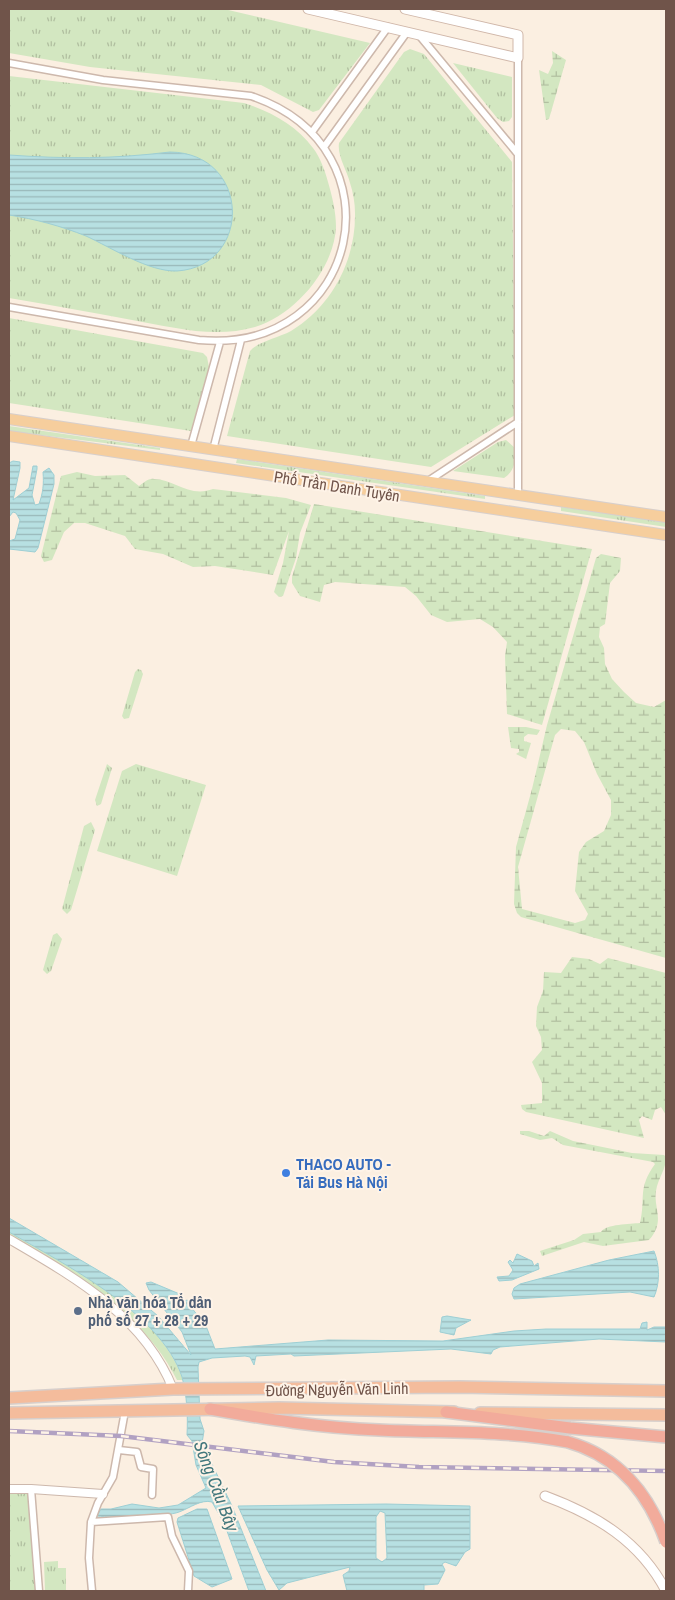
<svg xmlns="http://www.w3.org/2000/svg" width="675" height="1600" viewBox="0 0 675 1600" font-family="'Archivo Narrow',sans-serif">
<defs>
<pattern id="grass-tufts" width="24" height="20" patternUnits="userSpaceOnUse" patternTransform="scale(1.25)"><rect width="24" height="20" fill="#d3e7c1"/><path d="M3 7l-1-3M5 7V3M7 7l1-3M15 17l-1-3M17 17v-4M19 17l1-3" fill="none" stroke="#b0be9f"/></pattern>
<pattern id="wetland-marsh" width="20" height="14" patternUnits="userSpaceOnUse" patternTransform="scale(1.25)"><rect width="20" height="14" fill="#d3e7c1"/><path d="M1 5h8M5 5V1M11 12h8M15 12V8" fill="none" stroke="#b0be9f"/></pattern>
<pattern id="water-rules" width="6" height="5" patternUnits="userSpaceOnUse" patternTransform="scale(1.25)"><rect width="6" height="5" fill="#b7e0e2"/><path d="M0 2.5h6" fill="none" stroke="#99b8b9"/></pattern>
</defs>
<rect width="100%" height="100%" fill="#fbefe1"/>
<path fill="url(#grass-tufts)" d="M9 9H224L370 43 319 110 313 112 261 85 90 67 9 53Z
M410 49 424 54 512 162 515 415 431 467 227 436 250 351C259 341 278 338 291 331 332 306 356 260 355 213 355 203 353 192 350 183 347 170 337 156 339 143L404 52Z
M453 63 512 77V117L509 121 503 122 497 118Z
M9 76 244 103C271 112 296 125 313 148 320 157 325 171 328 182 332 196 336 211 336 227 334 269 295 315 255 327 214 339 172 327 132 320 91 312 50 305 9 298Z
M9 318 203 353 207 357 209 367 191 431 9 403Z
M9 426 160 448V450L9 431Z
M506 440 515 448C515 461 516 470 504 478L453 471 498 442Z
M237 459 485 496V499L236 463Z
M561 507 666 522V527L561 511Z
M138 669 141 670 143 674 129 718 124 719 122 716 135 672Z
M107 764 112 768 101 804 97 806 95 800Z
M136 764 206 785 177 876 97 851 122 771Z
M91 822 95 830 71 910 67 914 62 909 84 826Z
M57 933 62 939 51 971 47 974 43 970 53 935Z
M9 1232C69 1267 159 1309 183 1380H177C143 1311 72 1275 9 1237Z
M9 1489H31L39 1591H9Z
M58 1561V1568H66V1591H45L44 1562Z"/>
<path fill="url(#wetland-marsh)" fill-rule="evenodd" d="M552 51 566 60 549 119 546 120 539 70 548 74 553 63Z
M77 472 95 476 125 475 139 486C144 483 148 478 154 479 174 479 189 498 213 489L286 498 311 505 300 533 296 558 283 596 279 597 274 592 283 563 289 531 273 575 215 566 193 567 163 554 135 549 125 536 85 523H74L64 532 52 560 44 562 41 556 61 476Z
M314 504 592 549 542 725 507 714 505 656 507 642 493 627 480 619 447 622 431 615 416 596 405 587 335 582 324 585 320 602 300 596 292 583V577Z
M601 554 621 558 620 571 610 583 605 624 600 627 599 637 604 648 605 664 612 679 624 692 636 703 654 707 666 700V958L521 917 517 913 514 904 516 847 532 789 547 725 596 558ZM561 729 575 731 584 742 597 774 611 800V815L604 831 586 842 579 852 575 891 588 914 585 920 575 923 522 909 518 867 555 735Z
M508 727H526L540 730 537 735 528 734 524 737V741L531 743 526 759 516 754 519 752V749L511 748Z
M572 957 589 959 600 964 608 958 666 973V1115L661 1107 655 1110 652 1120 642 1116 639 1120 644 1138 526 1112 522 1109 521 1105 542 1103V1083L532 1062 542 1050 541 1037 536 1026 537 1007 543 991 544 972 561 973Z
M520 1131H529L544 1136 550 1131 573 1141 632 1153 664 1155 666 1157C666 1170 658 1178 656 1191 653 1208 666 1221 649 1240L603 1246 584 1242 542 1256 540 1251 543 1250 574 1240 583 1234 601 1232C606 1224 630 1224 640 1223 646 1198 637 1189 655 1164L653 1162 563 1145 552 1138 540 1140 520 1134Z"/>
<path fill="url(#water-rules)" stroke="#9ecfd4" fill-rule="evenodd" d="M170 152C251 153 253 266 177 271 149 272 112 248 86 236 61 226 35 219 9 215V155C66 159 113 159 170 152Z
M13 461 20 462V468L13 500 29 488 33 466H37V469L32 495 35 505 39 504C43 493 44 484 43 472L49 468 54 475V484L38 548 35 552 9 549V541L15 539 20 520 16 513 13 512 9 517V463Z
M9 1218 118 1282 158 1316 191 1355 182 1332 149 1290 146 1283 151 1282 182 1295 177 1302 179 1304 187 1300 191 1303V1307L206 1326 215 1349 328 1340 443 1341 514 1331 546 1329H640L642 1323 647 1322V1330L654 1327H666V1342L599 1339 500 1347 493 1350 491 1354 451 1349 294 1356 291 1354 256 1356 254 1365 250 1357 245 1356 212 1358 199 1362 198 1367 200 1419 204 1431 202 1443 232 1506 266 1591H249L224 1523 212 1502C201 1499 190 1508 179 1512 166 1517 113 1518 97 1516L101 1509H111L132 1504 159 1508 178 1505 206 1488 196 1465 192 1441 187 1435C188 1417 187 1395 182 1377 161 1313 64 1264 9 1232Z
M654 1251C660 1266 660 1283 654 1297L630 1292 514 1299 512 1294 514 1288 520 1284 609 1260Z
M517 1254 532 1261 534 1266 538 1263 539 1269 512 1280 499 1281 497 1277 509 1276 513 1270 508 1262 510 1260 513 1263Z
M447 1316 471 1320 456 1328 454 1335 440 1332 442 1317Z
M386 1504 470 1506V1549L465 1552 456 1566 445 1562 442 1564 445 1570 438 1584 424 1585V1591H347L343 1575 349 1571 350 1567 287 1583 279 1590 267 1570 238 1506ZM380 1511 385 1513 387 1558 382 1562 376 1558V1517Z
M197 1509H207L232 1579 212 1587 194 1576 177 1522 178 1518Z"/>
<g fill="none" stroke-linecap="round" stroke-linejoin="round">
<defs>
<path id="minor" d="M419 35 517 153
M518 58V495
M9 63 103 80 251 96C405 148 360 355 199 340L9 307
M312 132 388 27
M324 147 407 32
M191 446 220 342
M213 450 241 340
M428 481 518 422
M119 1450 137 1452 141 1467 153 1469 152 1495
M31 1489 39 1591
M91 1522 168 1517 172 1536 189 1571 188 1591
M92 1591 89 1558 91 1522 98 1503 113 1477 125 1411"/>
<path id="tertiary" d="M9 1239C74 1277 144 1316 173 1389
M9 1489H31L103 1494"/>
<path id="secondary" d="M308 9 518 58V35L405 9
M545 1496C596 1515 640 1541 666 1591"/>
<path id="primary" d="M9 419 666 517
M9 436 666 535"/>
<path id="trunk" d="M9 1398 173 1389 460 1387 666 1391
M9 1413 279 1408 454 1412
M480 1413 666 1415"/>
<path id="motorway" d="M210 1409C266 1419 322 1428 379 1430 442 1433 506 1430 568 1442
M446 1412 570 1428 666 1437"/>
</defs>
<use href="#minor" stroke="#cdb8ac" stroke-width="9"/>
<use href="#tertiary" stroke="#cdb8ac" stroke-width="10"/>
<use href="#secondary" stroke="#d0b7a9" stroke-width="11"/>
<use href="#primary" stroke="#d7cfcc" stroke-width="12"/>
<use href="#trunk" stroke="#d7cfcc" stroke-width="14"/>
<use href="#motorway" stroke="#d7cfcc" stroke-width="14"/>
<use href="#minor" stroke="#fff" stroke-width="6"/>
<use href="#tertiary" stroke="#fff" stroke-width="8"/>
<use href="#secondary" stroke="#fff" stroke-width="9"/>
<use href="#primary" stroke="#f6ce9d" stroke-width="10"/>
<use href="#trunk" stroke="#f4bc9c" stroke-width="11"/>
<use href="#motorway" stroke="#f2ab9b" stroke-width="11"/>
<defs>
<path id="rail" d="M9 1431 121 1436 334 1462 419 1467 666 1471"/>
</defs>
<use href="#rail" stroke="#b1a1c2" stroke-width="4.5"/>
<use href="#rail" stroke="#fef3e7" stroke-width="2.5" stroke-dasharray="8" stroke-linecap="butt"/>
<defs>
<path id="motorway-bridge" d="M568 1442C618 1456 649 1494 666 1542"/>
</defs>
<use href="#motorway-bridge" stroke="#d7cfcc" stroke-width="14" stroke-linecap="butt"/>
<use href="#motorway-bridge" stroke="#f2ab9b" stroke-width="11"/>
</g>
<circle fill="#3f7fe0" stroke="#fef3e7" stroke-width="2" cx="286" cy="1173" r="5"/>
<circle fill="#5c6f8a" stroke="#fef3e7" stroke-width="2" cx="78" cy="1311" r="5"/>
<g text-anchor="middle" stroke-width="4" stroke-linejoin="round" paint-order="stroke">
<g font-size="16" fill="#70544a" stroke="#fef3e7">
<text transform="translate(337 486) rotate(9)" y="6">Phố Trần Danh Tuyên</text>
<text transform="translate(337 1389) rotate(-1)" y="6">Đường Nguyễn Văn Linh</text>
</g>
<g font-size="16" font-weight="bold" fill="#366cbe" stroke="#fef3e7" text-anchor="start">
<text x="296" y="1170">THACO AUTO -<tspan x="296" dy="18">Tải Bus Hà Nội</tspan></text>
</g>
<g font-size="16" font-weight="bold" fill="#4e5e75" stroke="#fef3e7" text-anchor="start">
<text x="88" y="1308">Nhà văn hóa Tổ dân<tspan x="88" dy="18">phố số 27 + 28 + 29</tspan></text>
</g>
<g font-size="18" font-style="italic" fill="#42777c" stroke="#fef3e7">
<text transform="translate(216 1486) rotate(69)" y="6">Sông Cầu Bây</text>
</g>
</g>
<rect width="675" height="1600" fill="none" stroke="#70544a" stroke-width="20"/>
</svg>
